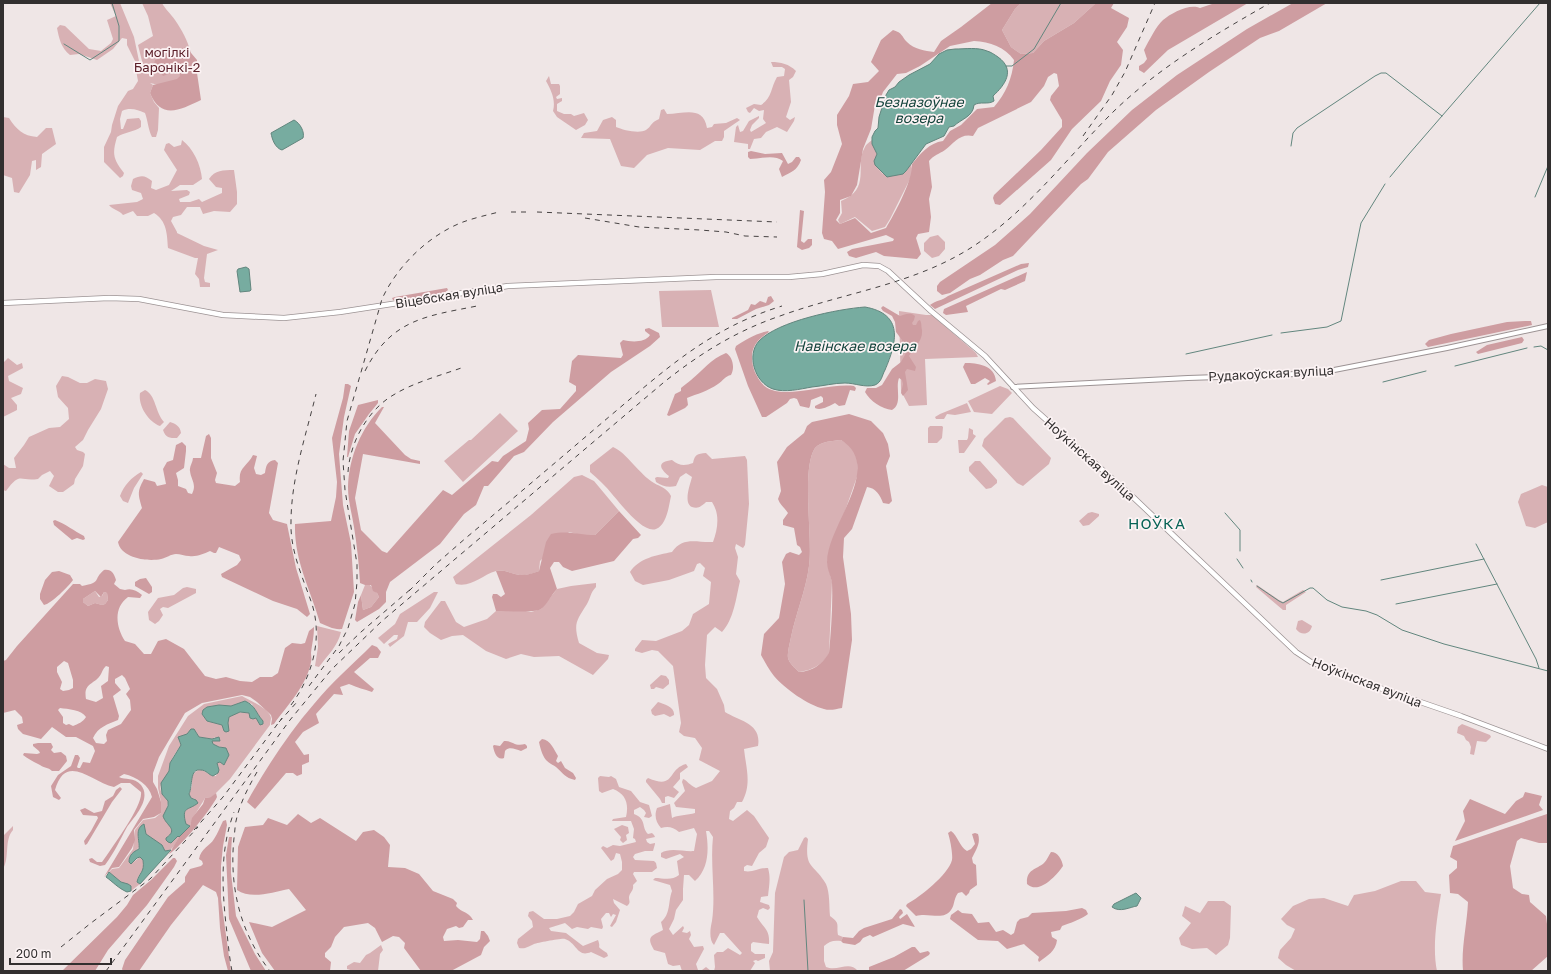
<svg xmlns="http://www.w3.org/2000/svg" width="1551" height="974" viewBox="0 0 1551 974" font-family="'Golos Text',sans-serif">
<rect width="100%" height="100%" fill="#efe6e6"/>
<path fill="#d8b1b4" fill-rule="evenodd" d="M110 3H120L134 37 139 61 136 63 127 45V39L122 38 113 49 97 60 79 54 70 55C61 48 59 38 57 28L60 25 65 26 89 49 101 51 111 43 113 39 107 20 116 16Z
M142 3H162C165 9 171 14 175 20 190 42 194 58 195 83L159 85 150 83 153 85 150 93 154 102 159 108 158 130 156 137H152C148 129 148 121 145 113 138 110 130 107 122 111L120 119 121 129H123L127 119 139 118 141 121V127C134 132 125 132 117 137 112 154 113 159 124 173L123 176 120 178 104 162V147L111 132 112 125 118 106 128 91 133 89 138 81 136 70 143 65 138 45 153 36 148 16Z
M1021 3H1096L1074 23 1044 41 1033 53 1021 54 1011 47 1002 30 1015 9Z
M771 62C781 62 789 64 796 71L793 77 789 80 791 102 786 117 790 120 795 117 794 121 787 132 777 127 766 132 761 138 754 139 750 149H748V144L734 142 736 127 738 125 740 132 743 131 749 121 759 116V118L752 125 750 130 751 132 766 123 763 119 764 110 759 111 754 108 750 113 748 112 746 108 754 104 761 105C772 98 771 87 777 77L784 76 785 69 782 67H773Z
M549 76 551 84H559L560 86V94L556 97 557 99 562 98V101L557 104V111L564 114H571L574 116 584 113 588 120 585 125 576 130 557 117 553 111C556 100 551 90 546 81Z
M664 109 667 114C684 114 703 105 707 128L712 127 714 124 726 123 737 118 740 120 724 131V137L722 141H715L700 150 668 148 647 155 634 168 621 166 610 139 581 138 584 133 597 131 603 120 612 117 616 120V127C623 130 639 134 646 130 652 126 650 123 659 119L661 110Z
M3 117 9 118C16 129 23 136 37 137L46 128H52L56 144 42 154 41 167 36 170V160L32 161 30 175 19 193 14 192 12 178 3 175Z
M182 140C193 148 201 165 202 179L193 185H180L171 191 187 190 190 192 189 195 179 199 180 202H190L199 199 202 202 222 193V188L216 187 209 179C215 170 223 170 234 170L237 192V204L230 212 214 211 203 214 200 207H187L181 215 173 217 171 221 177 232V233L204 246 218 250 207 254 204 278 205 282 210 283V287H200L199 279 195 274 198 258H195L168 248C167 234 167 221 154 213L148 216H137L133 211 123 215C119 210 113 210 109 205L137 202 143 199 141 193 132 190 131 186 133 179C141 175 145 175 152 181L151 188 156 190 169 185 177 170 164 150 166 144 169 143 174 147 181 145Z
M872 140 877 154C874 166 874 164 883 174L906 171 911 164 913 173 890 219 885 227 872 231 855 217 840 224 838 220 842 213 841 201C872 189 854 165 865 147 866 144 870 142 872 140Z
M938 235 945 242V249L939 256 932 258 924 251V243L930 237Z
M711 290 719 327H662L659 291Z
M899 311 926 315H932L976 353 978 357 925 359 927 405 909 406 901 391Z
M8 358 17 365 22 363 23 368 8 376 9 381 23 388 21 394 11 398 17 405V410L3 417V377L4 376 3 363Z
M62 376 68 377 80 383H87L95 379 106 381 108 389 101 409 88 430 83 440 75 447 77 450 83 452 85 454 83 466 75 479 74 484 63 492H58L49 486 54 476 50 471 42 475 38 479C19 482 21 471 6 491L3 490V464L9 468H16L14 458 24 445 29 437 49 428 60 427 69 419 68 408 58 397 56 386Z
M1000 386 1008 389 1012 393 992 414 974 412 968 401Z
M145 390C156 395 155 412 164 422L160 426C148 421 138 406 140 393Z
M967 403 971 412 955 415 947 414 944 419H936L935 417 940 414Z
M500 413 518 431 463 482 444 461 469 440H471Z
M1010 417 1013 418 1051 458 1049 464 1023 486 1017 483 982 446 984 439 1005 418Z
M170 422C176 424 180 426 181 433L177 438C169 438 166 438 163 430Z
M930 426H942L943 427 942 438 937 443H928V428Z
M969 428 973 430V434L976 436 964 453H959L958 440H967L968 438Z
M841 440 849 445 857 456 858 474 827 562 832 582 829 654C821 665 813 670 799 672 795 668 789 663 788 658 787 652 790 643 791 637 796 613 806 590 809 566 813 538 801 469 815 448 821 441 833 441 841 440Z
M613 447C626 452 640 475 654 483 661 487 667 488 671 496 669 505 667 525 656 529 643 534 620 503 612 494 606 486 598 479 590 472V465Z
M706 453 712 459 745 456 747 460 749 504 745 545 743 548 736 544 735 548 738 557 736 574 740 581C736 598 734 619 722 632L715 627 707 635 705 665 706 678 717 689 724 705 725 712C739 721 762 723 758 746L744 749C746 768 752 784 742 802H737L734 808 730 811 729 819 733 821 747 810 754 816 769 838 766 847 759 853 752 866 747 865 744 867V871C753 873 760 867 768 868 771 878 769 886 768 896L761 897 760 902 769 905 770 908 768 910 763 908 759 910 757 917C764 929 770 929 769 944L753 942 751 944V951L755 954H765V958L758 961 756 960 753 961 755 963 750 971H682L680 965 673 966 668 964 665 953 654 950C646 937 651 936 663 930L661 922C671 914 668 901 672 891L670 885 653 880 655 878C663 878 672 881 679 875L677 861 684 857 680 854 666 859 661 857V853C670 847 684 852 694 851L697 834 694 828 679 832C673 827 668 826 661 828 656 822 654 816 657 808L670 804 672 818C677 815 688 815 695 813V809L676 807 674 803 685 791 682 782 683 779C688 781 689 785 696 788L712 781 720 771 699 760 702 748 695 738 684 736 679 732 681 723 673 666 658 651 652 650 642 653 635 651V649L642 640 656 641 682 631 689 625 693 614 709 604 711 582 703 576 705 568 700 563 697 564 694 571 669 580 643 585 635 581 630 572C639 558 657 555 672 552 683 536 697 543 713 542 718 529 720 514 712 502H706C705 503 703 505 701 506 699 508 695 508 692 507 683 503 690 485 692 477L686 473 680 477 676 486C668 488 662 486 656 482L655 478 657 477 668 478 669 476C659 468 657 462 672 460 679 466 685 466 693 463 695 454 697 454 706 453ZM706 831H709L713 837C710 865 716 893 712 921 710 929 709 940 714 945L720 933H724L742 953 740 955 728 948 723 952H717L714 955 715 967 714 971H711L706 967 702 970H698L696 964 704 949 703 946 694 947 689 939 691 935 690 931 687 933 682 932 684 928 683 926 673 935 669 929 674 919 676 910 683 900V889L684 875H689L695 881C709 868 709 849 706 831Z
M975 461H980L997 480V483L991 488 986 489 969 471V467Z
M141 472 143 474 134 488 128 503 123 501 120 496C124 485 131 478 141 472Z
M582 475 594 481 619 511 595 535H581L569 532 540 561 539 571C533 573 527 576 520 575 512 574 504 569 496 571 482 575 471 588 456 584L453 577 531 515 574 477Z
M1542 485 1548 487V522L1535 528 1526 526 1518 502 1521 494Z
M1092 512 1099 514V516L1089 525 1083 526 1079 521 1088 513Z
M596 583V587C590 593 591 597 587 604 577 620 573 623 579 643L597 653 609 655 608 659 593 675 559 656 534 657 521 654 506 659 486 651 463 635 452 636 441 640 430 633 424 627 425 622 441 601H445L456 622 464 627 487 619 496 611 520 610 531 612 541 609 557 589 571 586Z
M369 584 377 593 379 597 371 607 363 610 361 595 365 585Z
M1257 585 1279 600 1283 602 1303 590 1306 592 1286 605V610H1283L1256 587Z
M187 587 196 589V593L168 608 163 607 160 609 163 615 159 621 155 624 149 620 148 612 158 598 174 595 183 588Z
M95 591 99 597 102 596 104 592 107 593 108 600 105 604 102 605 95 603 88 606 83 602V599Z
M434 592H438L430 608 417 622H408L404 636 390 647 388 644 397 639 398 635H394L384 644 378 638 395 624 400 614Z
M1302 620 1312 626C1310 635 1301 636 1296 629L1298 621Z
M317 626 341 632C338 646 327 656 319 667L315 666 318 647Z
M661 675 666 676 669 680V684L663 689 656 687 654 689H651L650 685Z
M242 696C249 700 270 709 271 718 271 719 270 724 270 725L230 779 212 797 205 798C200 807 193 816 190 826L186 824 184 814 187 808 195 805V799L191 798 189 794 192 786V776C201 764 203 772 213 776H216L219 768 217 763 221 762 223 747C218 747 214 746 211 741L215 740V737L212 739 199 737 196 732 184 736 179 741 181 745C177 751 172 757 170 764 169 766 170 769 169 771 164 785 153 785 168 801L165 820C172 828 176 831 166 838L174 840 176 836H178L179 837C176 843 172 852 165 851 160 842 153 840 146 834L144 829 138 836 139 847 136 851 131 864 140 857 143 860C145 873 139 871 137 881L140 884 131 891V886L121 882 109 872 112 869 119 868 133 849 135 830 143 820 155 818 161 813V802L158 788V776L169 746 188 716 204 704ZM245 701 252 704 263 724 258 723V719L250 715 249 713C243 711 234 713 229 717 226 720 228 727 228 731H224L222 725 207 721 202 714 207 707 219 705 231 706Z
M658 702C664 704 675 707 674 715L670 717 664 714 655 716 652 714 651 710Z
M1462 724 1490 735 1491 737 1486 742 1477 741 1474 755 1470 754 1471 747 1469 742 1466 740 1464 736 1457 733 1458 727Z
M686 764 688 767 680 773V779L673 787 679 792 674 798 668 796 665 797V803H662L660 799 646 782V780L648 778C676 790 667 769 686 764Z
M600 776 609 777 611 776 616 779 619 787 631 791 640 802 649 805 652 816 649 818 644 817 646 813 644 810 640 807 634 810V814C647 819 641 827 648 834L652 833 654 835 655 837 646 839 647 842 650 844 655 843V844L653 851H645L635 854 633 857 635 860 654 861 656 863 657 868 652 872H634L633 874 637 881 633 885C634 891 630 892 629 897 629 902 631 902 627 906L613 899 614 903 620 910 616 922 612 927 610 926 616 915 613 914 611 917 609 913H606L601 919 603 927 602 929 591 927 588 929 577 927 572 929 565 923 549 928 551 931 566 933 583 946 598 940C602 950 594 944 607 953L608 956 604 958 591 952C577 958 577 943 565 939 561 938 538 943 534 944 527 947 526 949 519 948L517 943 518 939 533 927 532 921 528 916 529 912 533 911 544 919H557L570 916 574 912 578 904 592 896 595 890 607 879 618 874 622 870V862L620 854 616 853 614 859 611 861 601 848 603 846 607 848 613 845 620 846 636 842 635 839 633 838 634 829 631 821H612L613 819 626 817C629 804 626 794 613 789L602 793 599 791 598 778Z
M622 825 628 827 629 833 626 835 627 840 623 843 620 840 621 837 614 829Z
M13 826V830C4 840 10 857 3 869V836Z
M806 837 808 839C804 870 814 863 826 884 830 893 829 906 830 916 841 924 836 924 838 935L843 937 841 941C834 940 829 941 824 946V961L826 967C838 972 849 960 858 971H770L769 961 773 952 775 893 784 857 789 852 798 850 804 838Z
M1401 881H1416L1425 892 1441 894C1437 918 1432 947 1437 971H1296L1286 965 1278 958 1280 950 1291 938 1295 929 1287 925 1281 919 1293 906 1309 899 1324 898 1348 906 1354 895 1375 891Z
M1208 901H1224L1231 906 1230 938 1228 945 1216 955 1207 948 1192 949 1181 945 1179 938 1191 923 1182 916 1185 906 1200 913Z
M381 945 383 950 380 954 378 971H354L347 969V966L354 962 360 963 366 955 370 953Z"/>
<path fill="#ce9da1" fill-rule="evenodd" d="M992 3H1021L1015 9 1002 30 1011 47 1021 54 1033 53 1044 41 1074 23 1096 3H1114L1111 8 1129 18 1127 27 1117 42 1123 50 1121 65 1110 81 1101 101 1072 129 1051 160 1000 205 995 204 993 198 994 195 1041 150 1062 127V120L1050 100 1051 96 1059 86 1057 74 1054 73 1048 77 1044 86 1031 102 978 128 973 136C960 133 954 143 945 150 939 154 934 155 929 161L932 187 929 199 931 217 929 232 918 234 916 238 921 254 917 259 884 256 876 252 856 258 849 256 847 252 852 249 893 241 894 239 886 235 838 249 832 241 824 239 822 233 825 192 824 180 831 172 842 144 837 125V115L849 96 853 84 868 82 879 71 871 62 881 40 893 30C903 33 901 36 907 42 914 49 925 51 934 52L941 41 961 27ZM974 41C990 42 1005 47 1014 60 1012 79 1006 93 994 107L977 109 961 125 950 131 943 141C929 143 921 153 912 164 913 180 895 213 886 228L871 233 855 218 840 224 836 220 840 213V200L851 196 857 185 863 149 871 129 875 105 880 100 883 92 897 74 906 73 920 66 950 46Z
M1215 3H1248L1168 50 1144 73 1139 70V66L1144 63 1147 59 1144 50C1149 41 1156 26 1163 20 1171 13 1190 3 1200 8Z
M1293 3H1327L1279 31 1260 38 1209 72 1156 110 1108 152 1088 179 1081 184 1013 256 1003 260 980 275 970 279 950 293 942 295 937 291V286L940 282 995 245 1030 214 1087 153 1132 110 1177 75 1247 29Z
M186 47 197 60V73L201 100C180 110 161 120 150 93L153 85 177 79 180 76 178 66 174 65 170 67 168 74 163 76 154 64 155 60Z
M751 151 765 154 782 153 788 164 792 162 796 157H799L801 160C797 171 791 172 782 177L779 169 783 161C774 154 760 159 750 159L748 157V152Z
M800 210 804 211 801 241 804 243 808 239H812V245L809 248 802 250 797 247Z
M1029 263 1028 267 1018 270 935 309 930 305C936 300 942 301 948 296L1021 264Z
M1027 272 1025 281 1005 290 1001 289 966 306 968 312 946 315 943 313 944 309Z
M447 288 448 290 444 293 398 302 393 300 392 298 395 297Z
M771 296 774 301 769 305 756 309 737 319H732V318L748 310 751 304 755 305 760 301 766 303 768 297Z
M883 306 900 316C905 314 911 312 915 316L914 320 912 323 913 325H916L918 321 920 320C922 324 921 326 922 330 923 342 914 347 909 356L916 367 915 371 907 369 905 372 908 390 903 396 901 393 903 384 902 380 899 378C895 388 903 404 892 410 882 409 870 401 865 392L867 388H876L882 385 892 369 901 362 906 353 905 350 901 347 902 340 896 332 895 322 892 316 883 311 881 308Z
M1525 321H1531L1532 325 1428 347 1425 344 1429 340 1451 334 1507 322Z
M649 328 659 333 660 337 650 346 611 372 553 422 524 452 514 456 488 486H484L476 505 464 514 440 544 390 582 386 592V602L379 609 357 622 355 620 358 602 361 595 363 610 371 607 379 597 377 593 373 591 371 585H365L360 583C359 564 357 546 354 527 352 514 348 501 348 487 349 457 361 428 382 407H384L375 423 405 455 411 459 420 461V464L363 454 355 498 361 530 382 551 387 553 443 490 452 495 492 461 498 462 503 456 526 441 529 429 528 423 542 410 560 409 576 391V386L569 382 572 361 578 355 621 358 623 355 620 343 623 340C631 342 645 343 650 335L645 331V329Z
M768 331 769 332C760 338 753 344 752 355 752 363 753 369 757 376 760 382 765 388 772 390 791 397 831 383 854 386L856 388 855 391 850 390 845 405 839 406 835 403C829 406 821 411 815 408V406L823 402V398L821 396 811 400 810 406 809 408 800 406 797 399 794 398 790 399 787 403 766 417H762L748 386 735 349 736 346C745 340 757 333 768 331Z
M1522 337 1524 340 1522 343 1478 354 1476 352 1487 345Z
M726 353C733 357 735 368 731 375 725 376 723 381 718 384 708 391 697 394 687 398L688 405 685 408 669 416 667 415 675 394 681 391V388C684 385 688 383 691 380 703 370 711 359 726 353Z
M965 363C977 363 995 365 996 381L988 385 987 384 990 381 985 378 975 384H971L963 367Z
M345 384H348L351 386 344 417 339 454 343 505 351 543 354 592 342 629C334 630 327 626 320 623 310 588 294 561 295 524L331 521 336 497 337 482 332 438 343 398Z
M378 400V403L369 414 355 434 348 457H347L349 431 358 405Z
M849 414 871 421 883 433 888 444 890 456 886 466 892 501 889 504 883 503C880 495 876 488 867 487L852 529 844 538 843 557 851 614 852 640 842 708C836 709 830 711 824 709 808 705 785 689 774 676 769 670 765 662 761 655L764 634 779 618 785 584 782 562 786 554 790 552 799 555 802 552 800 547 797 545 794 528 783 525V520L788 513C785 508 780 505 778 499L781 491 777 462 787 447 804 433 807 426 812 422ZM841 440C885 467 827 525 827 562 827 569 831 576 832 583 833 606 831 631 829 653 821 665 813 671 799 672 795 668 789 663 788 658 787 652 790 643 791 637 796 613 806 590 809 566 813 538 801 469 815 448 821 441 833 441 841 440Z
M209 434 211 438V458L217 473 215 480 216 483 235 486 240 482C238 467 247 467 253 455L257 456 254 468 256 474 261 475 265 473C266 466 267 461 275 460L278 463 269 513 273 520 287 524 296 568 310 614 307 617 297 609 273 601 222 577 221 574 237 565 241 560 239 555 219 547 216 553H214L210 551C203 554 197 557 189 556 185 556 180 554 176 554 171 554 166 558 161 559 147 562 121 558 118 542L142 508C138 494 137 492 144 479L155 482 157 486 166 484 163 469 167 462 173 460 176 445 182 442 186 446V451L184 468 176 473 178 480V486L186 489 188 493 192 494C197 484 191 480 190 471 189 467 193 462 193 458H201L206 436Z
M619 511 641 535 638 538 633 539 614 561 572 571 563 567 559 562H554L550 568 557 589C552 594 546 606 541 609 535 613 505 611 496 611L492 597 493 594H497L501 597 505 594 496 571C505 569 513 575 522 575 528 575 533 573 539 571L546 542 551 534C568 530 579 535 595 535Z
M55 520C66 524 74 531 84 536L85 539 83 540 77 538 72 540 54 525 53 521Z
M104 570C112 569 114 574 116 580L114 584 120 589 125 590C131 588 136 590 142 595L140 598 128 597C113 608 116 627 125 641L135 644 144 654H151L158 641 166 639 184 649 205 676 216 679 226 677 240 681 252 682 260 677H272L278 673 285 648 292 643 301 644 305 643 309 631 314 627C314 637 312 644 311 653 311 656 312 659 311 662 307 685 287 706 274 724L271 725 272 719 271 715 257 702 250 697 242 695 202 703 185 713 159 757 153 773V782L157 789 161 802V813L154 817 143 819 134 830 135 840 132 848 119 867 112 868 104 877 152 797C149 785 137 777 124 774L119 777C125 780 134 777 141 785 152 799 134 817 127 827 120 840 114 853 105 865L100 866 90 862 89 859 92 858 97 862H102L107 855C115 843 143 805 141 792L130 783H121L114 787C91 782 66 752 55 790L61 798 59 800 53 797 51 786 58 775 71 766 75 755H78L80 758 77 767 78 768H80L83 762 90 763 95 751 93 746 76 737H66L52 727 41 739 23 734 18 729 17 725 23 723 22 717 15 710 3 713V661L6 660 17 646 73 584H80L82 586C103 582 92 580 104 570ZM95 591 101 597 104 592 107 593 108 600 105 604 102 605 95 603 88 606 83 602V599ZM64 661 68 663 73 680V688L69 690 63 691 60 689 62 682 57 672V667ZM106 666 109 667 108 681 101 686 103 698 96 702 86 699C83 682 95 685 101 674 103 670 103 669 106 666ZM122 675 125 678 130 689 126 694 130 700 131 710 121 724 108 730 106 735 107 741 104 744 96 743 93 738C98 727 108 724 118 720L119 716 113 696 121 690 115 683V679ZM60 708C68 709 82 710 86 717 83 722 78 724 73 726L69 724 66 725 63 723V717L58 710Z
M59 571 70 575 73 580C69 586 51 604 44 605L40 599V594L45 580 52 572Z
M146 578 152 587V592L149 594 135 586V582L140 579Z
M372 645 377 647 381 652 378 658H370L354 672 374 689 372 692C364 689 358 688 349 684L340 687 343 695 334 694 316 714 319 723 303 732 295 742 304 755 309 754V762L302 765V774L297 776 293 773H286L255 809 247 802C266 768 288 734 314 704 331 683 353 664 372 645Z
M542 739C551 740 554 750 558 756L556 761 558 763 561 761 565 768 573 773 576 778 575 780C565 778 563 773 556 767 553 765 549 763 546 760 542 755 540 747 539 742Z
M504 741C512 740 514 747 525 744L527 746V748L521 751C515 749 509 746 505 751L504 758C497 761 494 752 493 746L494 745 500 746Z
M38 743H51L53 747 51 750 54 753 61 752 66 756 67 761 59 771H52C48 767 44 768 40 765 34 762 28 759 23 755L24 753 37 754 40 753 39 751 33 746V744Z
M120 787 122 789 112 802 87 844 85 845 84 841 91 831 98 818 97 816 83 815 80 810 85 808 94 813 102 811 105 801 113 796 116 790Z
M1525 792 1542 796 1539 805 1543 810 1455 841 1465 821 1463 811 1470 799 1505 814 1516 801 1523 797Z
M216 793 217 797C212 808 180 848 169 854L179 837 190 826 192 818 203 804 205 798 211 797Z
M298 814 311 823 320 818 356 841 363 832 374 830 384 837 390 845 388 867 405 868 419 874 433 891 453 899 457 903 456 906C462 913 468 911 473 920H468L463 927 459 928 456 926 447 929 443 937 444 941 458 940 477 942 480 939 481 931H484L488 936 490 941 484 947 481 955 451 971H421L404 948 405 943 399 937 393 936 382 942 375 928 368 923 344 927 335 937 331 947 325 953V957L331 962 330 971H275L262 953 249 922 272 927 306 910 289 889C273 892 251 900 237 890L238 847 245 827 263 825 268 818 287 825Z
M1547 814 1548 843H1539L1521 838 1517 841 1510 866 1513 888 1522 894 1529 895 1530 902 1546 916 1548 932V956L1531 971H1463C1461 948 1467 925 1468 902L1458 894 1450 893 1449 875 1457 868V861L1450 857 1453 846Z
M226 820 227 825 223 846 221 866V899L231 971H228L224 956 220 928 218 898 216 892 203 885 171 925 139 971H123L122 969 125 960 168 897 185 882V877L190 869 201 866 203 864 202 861 199 859C201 848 210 846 214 839 218 833 220 827 223 821Z
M951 831C958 836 959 846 967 851L971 849 975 844 972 834 975 833 978 834C981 843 976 850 972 858L973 863 976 865 977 885 970 890 969 893 966 896 962 892 958 893C953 900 955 905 951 910 944 921 928 912 916 916L906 906 907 904C920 897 948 875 952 860 953 854 950 839 948 833Z
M229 837H232L231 852V873L236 916 255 954 266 971H251L229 919 226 855Z
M1051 852C1058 852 1062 860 1063 866 1056 876 1039 895 1027 884 1026 869 1036 870 1044 863 1047 860 1049 855 1051 852Z
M173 858H175L177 861 174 867 147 905 108 950 95 971H62L117 917 127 905 133 895 151 880Z
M1082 908 1086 910 1088 914C1084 918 1068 924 1062 926L1060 930 1051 932 1052 937 1057 940C1056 951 1047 956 1039 962L1038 960 1039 957C1038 956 1027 947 1024 944L1007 949 998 941 978 940 950 919 951 915 958 910 962 913 972 914 978 923 989 922 996 932 1003 930 1011 935 1014 933 1017 922 1020 919 1028 917 1032 913 1066 911Z
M900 909 902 910 903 913 899 917 900 919 907 914 915 927 903 924 873 937 870 935 863 938 860 942 855 945 843 943 841 941 843 937 853 938 859 931 864 928 892 919Z
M912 947H915L920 953 928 951 930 953 929 955 903 971H869V967L894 957Z"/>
<path fill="#77aca0" stroke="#62867e" d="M955 49C965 49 978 47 987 51 991 52 995 55 998 57 1016 70 1005 85 993 96L994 101C988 105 980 101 974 105 973 117 961 119 954 126L949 127 944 136 926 144 906 171 903 174 887 177 875 165 874 161 877 154 872 144V137L875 131 878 128 879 117 886 95 889 90 895 87 899 82 909 75 930 64 939 54 947 50Z
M294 120C300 123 305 132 303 138L282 150C275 148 272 139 271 133Z
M246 267 249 269 251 290 250 291 240 292 237 271 238 269Z
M865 307C904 314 897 342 885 370 882 375 882 382 875 385 865 388 855 383 845 383 834 383 823 386 812 387 800 389 785 393 773 389 755 383 746 355 759 341 778 321 838 309 865 307Z
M245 701C256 706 255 712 263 721V724L260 725 256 718 253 719 250 718 249 713 240 712 229 717 228 723 229 731 226 732 224 731 222 725 207 721 202 714 203 710 207 707 219 705 231 706Z
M191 729H194L199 737 212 739 219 737 220 741H212L213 744 219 747 226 748 229 755 224 765 220 762 217 763 219 770 218 773 213 776C209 775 206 770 201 770 189 768 193 786 189 794L191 798 196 800 198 803C188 811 181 806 186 824L190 826 179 837 178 836 171 843 168 842 166 840V838C179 829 166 826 163 816L168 806V801L162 794 161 783 169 771 170 763 181 745 178 737 187 734Z
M144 824 146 834 162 845 165 851 171 850 140 884 137 882C139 872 145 873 143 860L140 857 137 858 131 864 129 862C129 855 133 852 139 849 140 840 134 829 144 824Z
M109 872 121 882 128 884 131 886V891L127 892C118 888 113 882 106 877Z
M1136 893 1141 898 1137 906C1130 907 1120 913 1112 907L1114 904Z"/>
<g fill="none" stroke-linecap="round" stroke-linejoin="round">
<path stroke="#62867e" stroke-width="1" d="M64 44 90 60 119 41V26L112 3
M1006 66H1012L1034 49 1061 3
M1291 146 1293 133 1297 128 1375 76 1381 73H1386L1442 116
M1390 177 1409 154 1540 3
M1535 197 1548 166
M1281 333 1327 327 1341 321 1361 223 1385 184
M1534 347 1541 346 1548 350
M1186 354 1272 335
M1455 366 1527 348
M1383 382 1426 371
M1225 513 1240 530V551
M1476 544 1536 659 1539 668
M1237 559 1243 568
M1251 580 1252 582
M1381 580 1484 559
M1257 586 1279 601 1283 603 1310 588H1313L1327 600 1342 607 1366 611 1377 615 1402 630 1444 644 1548 671
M1396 604 1497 584
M804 900 808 971"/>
<defs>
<path id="tertiary" d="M1013 387 1188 378 1282 375 1329 371 1447 348 1548 326"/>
<path id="secondary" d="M3 303 109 298 139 299 223 315 284 318 340 312 508 286 716 277H789L822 274 863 265 879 266 888 271 931 311 985 356 1033 408 1134 498 1296 652 1311 662 1348 677 1461 716 1548 749"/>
</defs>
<use href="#tertiary" stroke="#9c9394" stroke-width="6"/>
<use href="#secondary" stroke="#9c9394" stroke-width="6"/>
<use href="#tertiary" stroke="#fff" stroke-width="4"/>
<use href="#secondary" stroke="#fff" stroke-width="4.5"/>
<path stroke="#464242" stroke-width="1" stroke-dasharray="5 5" stroke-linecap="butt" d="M1083 136 1112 95 1125 72 1155 3
M511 212H529
M537 212 777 222
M585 218 639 227 700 230 726 232 745 236 777 237
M365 371C391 319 427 316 477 306
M348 472C350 442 368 409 395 394 415 382 442 375 464 367
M409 591 436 564 467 537C515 497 563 456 610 416 666 369 710 328 782 306
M339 653 361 632 412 588
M309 686 339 646 348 628 355 604 357 582V564L345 490 343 461 347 421 382 299C397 266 429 235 463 222 474 218 487 215 499 212
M291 705C312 677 323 639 312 604 303 578 290 551 291 522 291 479 306 435 316 394
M279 722 297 702
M257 772C249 786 241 801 237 817 235 823 235 831 234 838 229 886 240 933 270 971
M194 830 223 797 282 718
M61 947 91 923 150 879 198 827
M106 971 290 720 332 669 382 621 663 383C699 354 736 331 780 316 843 293 911 285 969 249 1025 214 1065 160 1112 113 1158 68 1214 35 1270 3
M232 971C229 956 228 940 226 925 222 886 220 850 234 812"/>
</g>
<g text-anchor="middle" stroke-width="3.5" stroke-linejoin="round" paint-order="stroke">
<g font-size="13" fill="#5c202a" stroke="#fcf3f4">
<text x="167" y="57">могілкі<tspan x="167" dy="15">Баронікі-2</tspan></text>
</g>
<g font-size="13" fill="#322f2f" stroke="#fcf3f4">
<text transform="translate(449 295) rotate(-9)" y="5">Віцебская вуліца</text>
<text transform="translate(1271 373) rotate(-3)" y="5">Рудакоўская вуліца</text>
<text transform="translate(1090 459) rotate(42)" y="5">Ноўкінская вуліца</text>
<text transform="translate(1367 682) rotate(21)" y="5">Ноўкінская вуліца</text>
</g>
<g font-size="14" font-style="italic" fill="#13433b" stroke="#fcf3f4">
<text x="919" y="107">Безназоўнае<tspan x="919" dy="16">возера</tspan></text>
<text x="855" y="351">Навінскае возера</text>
</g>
<g font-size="15" letter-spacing="1" fill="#076356" stroke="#fcf3f4">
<text x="1157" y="529">НОЎКА</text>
</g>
</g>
<rect width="1551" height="974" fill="none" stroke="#322f2f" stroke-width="8"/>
<path d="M10 958v6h101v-6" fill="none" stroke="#322f2f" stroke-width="2"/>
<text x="16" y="958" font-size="12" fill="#322f2f" stroke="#fcf3f4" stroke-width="3" paint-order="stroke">200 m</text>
</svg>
